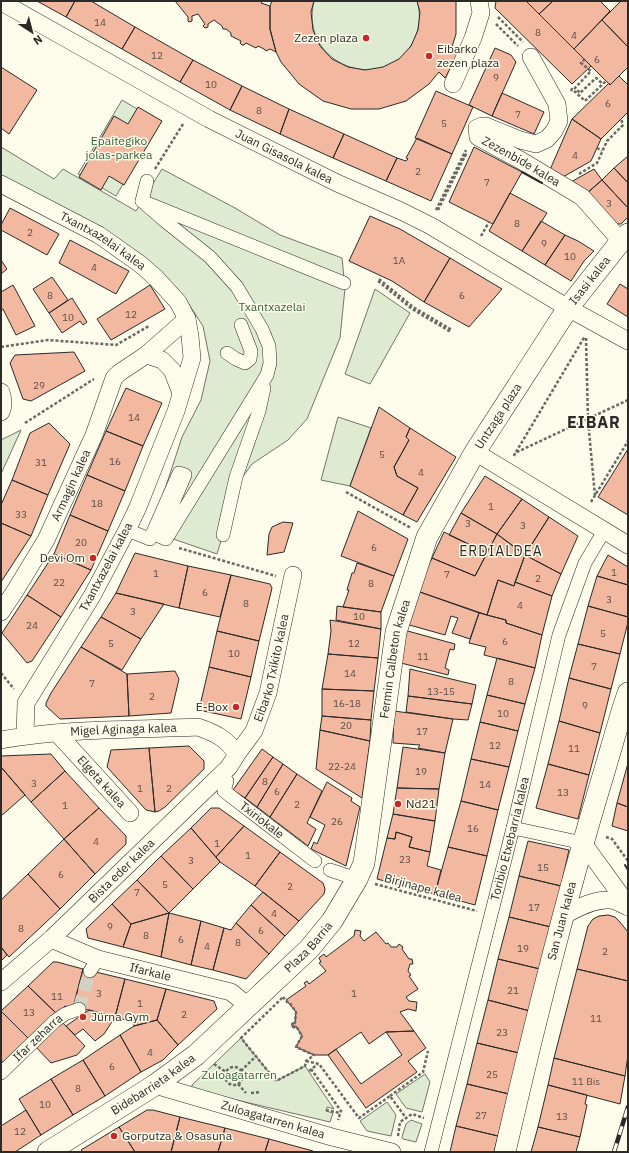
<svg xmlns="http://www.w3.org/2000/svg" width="629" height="1153" viewBox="0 0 629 1153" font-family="'IBM Plex Sans',sans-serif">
<rect width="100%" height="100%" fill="#fdfbea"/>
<path fill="#deebd1" stroke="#74746e" d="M314 1H417C421 15 420 27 414 40 387 97 298 66 314 1Z
M122 100 159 122 116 196 78 174Z
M1 147 54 179 63 169 136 211 162 169 235 208 280 235 342 258 345 288 340 338 322 382 307 419 288 440 252 464 239 482 217 554 150 531 167 483 182 437 201 400 210 361 203 326 186 300 1 178Z
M375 289 410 313 370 384 345 374Z
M338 417 371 428 350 486 321 480Z
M21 430 1 474V440Z
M241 1038 276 1081 305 1066 334 1109 327 1107 326 1111 333 1113 330 1122 194 1090 192 1088V1085Z
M425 1074 430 1082 422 1112 406 1108 396 1094Z
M387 1102 396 1115 391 1136 367 1131 360 1121Z
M411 1120 422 1124 416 1142 403 1139 402 1137 406 1124Z"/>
<path fill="#f2b8a0" stroke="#2b2b2b" d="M37 1H75L66 17Z
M75 1H91L135 27 122 49 66 17Z
M175 1H263L261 3 270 6V29L276 52 270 49 266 51 264 49 258 46 256 48 246 43 244 45H242L240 43 241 41 231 36V33L226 29H223L222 26 214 20 208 24V27L205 28 203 26 205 24 198 14 192 16V21L189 22 188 21V17Z
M272 1H314L311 12 313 30 320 46 332 59 348 67 365 70 383 67 399 59 411 46 418 30 420 12 417 1H456V34L451 50 458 54 445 78 439 72 429 84 406 101 379 109H351L323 101 299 84 281 62 276 52 270 29V6Z
M496 1H526L591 66 572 84 495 8Z
M526 1H553L539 14Z
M553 1H600L610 11 574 49 539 14Z
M621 1H628V47L602 20Z
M602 20 628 47V67L610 85 574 49Z
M135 27 193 60 180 82 122 49Z
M495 48 511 55 516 62 492 116 469 105Z
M193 60 242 86 230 110 180 82Z
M1 67 37 90 9 134 1 128Z
M619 76 628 85V112L601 139 572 119 609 83 610 85Z
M242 86 289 109 280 134 230 110Z
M436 91 473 107 452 154 415 138Z
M502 93 544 112 534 134 492 116Z
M138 107 162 121 124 185 109 176 101 190 79 177 114 116 128 124Z
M289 109 344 134 333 158 280 134Z
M572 119 601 139 591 161 561 178 549 172Z
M344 134 397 158 386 181 333 158Z
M417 138 452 154 431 201 386 181 397 158 406 161 408 159 406 158Z
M474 147 522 172 493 224 449 202Z
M628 156V183L614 168Z
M614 168 628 183V208L602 180Z
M594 169 602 180 586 194 571 182Z
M602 180 628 208V217L621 224H614L586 194Z
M510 193 547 213 522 251 489 231Z
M10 208 59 234 47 255 1 230V225Z
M370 216 400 229 450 258 424 302 392 281 349 261Z
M541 221 565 235 545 265 522 251Z
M565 235 578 241 594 251 584 261 571 281 545 265Z
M70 240 129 271 116 294 59 263Z
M450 258 502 289 469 327 424 302Z
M1 260 7 269 1 274Z
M52 277 68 300 49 313 33 289Z
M620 284 628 289V317L607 304Z
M13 285 35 326 16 335 3 309 1 310V292Z
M150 285 165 309 111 340 97 319Z
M72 298 87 322 83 325 80 321 62 333 49 313Z
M74 352 85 371 31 401 23 399 10 363 15 355Z
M126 388 162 403 143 446 106 431Z
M379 407 410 428 406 437 409 440 394 467 397 476 418 488 403 515 350 486Z
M49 423 70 444 48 495 12 480 30 433Z
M410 428 456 457 417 522 403 515 418 488 397 476 394 467 409 440 406 437Z
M106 431 143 446 125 491 87 475Z
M628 449V515L598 497Z
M87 475 125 491 108 531 70 515Z
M485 476 522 499 497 534 461 513Z
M12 480 48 495 31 536 1 523V505Z
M522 499 549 517 525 555 497 534Z
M358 511 408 539 394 576 341 556Z
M461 513 497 534 487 553 449 535Z
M70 515 108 531 91 570 54 554Z
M549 517 578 536 561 574 525 555Z
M283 522 293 523 284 552 267 555 269 534 272 527Z
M1 523 31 536 1 582Z
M444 532 487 553 475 576 432 558Z
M497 534 525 555 514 586 498 580 487 615 417 591 432 558 475 576Z
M135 553 188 566 179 608 116 593Z
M54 554 91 570 61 617 27 595Z
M525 555 561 574 552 596 515 582Z
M608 555 628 567V585L597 576Z
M357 563 394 576 381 612 343 607 349 590H347L352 573H354Z
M188 566 231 575 220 617 179 608Z
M231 575 270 584 272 588 259 641 217 631Z
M597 576 628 585V617L588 606Z
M498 580 514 586 515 582 552 596 542 635 506 623V620L487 615Z
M417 591 479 613 470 639 452 633 458 618 451 616 445 635 406 624Z
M116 593 164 604 141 639 101 617Z
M27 595 61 617 32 661 27 663 2 633Z
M337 606 381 612V629L336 620Z
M588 606 628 617V622L620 654 578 644Z
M479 613 506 620V623L542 635 535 668 484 655 486 647 469 643Z
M101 617 141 639 122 670 81 647Z
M330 620 381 629 378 658 328 654 331 631Z
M404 630 455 644 454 650 450 649 445 668 449 670 448 675 397 662Z
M217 631 259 641 251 677 209 667Z
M578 644 620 654 611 689 569 678Z
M81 647 127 674 129 716 60 719 46 706V703L51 693Z
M328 654 378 658 374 691 322 689Z
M497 658 535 668 525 704 487 695Z
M209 667 251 677 241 719 199 710Z
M410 669 476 685 472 704 408 696Z
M175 671 179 679 171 713 129 716 127 674Z
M569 678 611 689 600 733 559 721Z
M322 689 374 691 371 720 322 716Z
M487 695 525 704 518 731 480 722Z
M408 696 472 704 468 720 453 719 406 712Z
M394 711 453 719 445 753 418 748 420 745 393 743Z
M322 716 371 720 370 741 320 730Z
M559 721 600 733 589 775 548 764Z
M480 722 518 731 509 767 471 759Z
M320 730 370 741 362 798 316 769Z
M189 746 204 761V769L165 807 159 811 155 812 149 748Z
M403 747 445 753 439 789 397 788Z
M149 748 155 812 146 810 107 767 111 750Z
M262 749 273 757 245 798 233 790Z
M51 754 65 771 31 802 1 767V756Z
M273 757 283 764 257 807 245 798Z
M471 759 509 767 498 810 461 801Z
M628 763V807L617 803Z
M283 764 297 774 270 817 257 807Z
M548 764 589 775 578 819 536 808Z
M1 767 25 795 1 816Z
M65 771 99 808 64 839 31 802Z
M297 774 322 791 307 823 316 829 308 846 270 817Z
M327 782 352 798 351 801 360 807 346 866 311 849 314 842 317 844 325 825 310 817Z
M397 788 439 789 435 821 393 814Z
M461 801 498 810 487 856 448 847Z
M617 803 628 807V831L612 826Z
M99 808 126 836V844L95 874 64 839Z
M211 808H219L244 826 216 857 191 828Z
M393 814 435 821 430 852 409 847 412 837 396 832 395 839 387 838Z
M244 826 280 852 255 886 220 862 216 857Z
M191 828 220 862 193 889 161 856Z
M396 832 412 837 409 847 430 852 427 866 441 870 435 894 377 879 387 838 395 839Z
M64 839 95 874 60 909 28 874Z
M528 841 569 850 561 886 519 876Z
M448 847 487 856 475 905 435 894Z
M280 852 323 883 325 889 324 894 299 921 255 886Z
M161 856 193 889 169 913 137 880Z
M28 874 60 909 9 957 1 947V900Z
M519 876 561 886 551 927 509 917Z
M137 880 169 913 131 924 112 904Z
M263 892 299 921 285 936 251 905Z
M112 904 131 924 123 947 88 938 86 929Z
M251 905 285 936 269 954 236 923Z
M169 913 161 957 123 947 131 924Z
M169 913 201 921 191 965 161 957Z
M608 915 615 917 619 921 628 932V981L577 969 588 926 593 919 599 916Z
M509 917 551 927 540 969 498 959Z
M201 921 224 928 213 970 191 965Z
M236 923 269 954 246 979 213 970 224 928 231 930Z
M355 930 361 931 360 936 364 941 376 932 386 944 388 943 391 947H397L399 944 403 947 402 949 409 959H412L413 964H410L408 971 411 975 409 976 418 989 406 997 409 1001 417 1002 416 1011 408 1009 400 1012 414 1031 386 1032 369 1044 361 1032 328 1055H314L296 1047 302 1036 296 1026 293 1028 292 1023H295L296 1012 286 1000 306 986 304 983 307 981 309 984 326 971 319 963 321 962 319 958 324 954 326 957 354 936Z
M1 947 7 955 1 961Z
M498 959 540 969 530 1011 488 1000Z
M53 962H57L83 969 73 1008 65 1006 57 1014 28 986Z
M83 969 125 979 115 1017 89 1010 73 1008Z
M577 969 628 981V1055L625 1076 554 1058Z
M125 979 166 989 157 1020 134 1026 133 1022 115 1017Z
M28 986 57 1014 29 1039 1 1011Z
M166 989 214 1001 217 1009 178 1045 157 1020Z
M488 1000 530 1011 519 1053 477 1043Z
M89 1010 115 1017 104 1034 95 1041 83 1029 75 1035 66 1026Z
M1 1011 29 1039 4 1064 1 1060Z
M157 1020 178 1045 163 1060 141 1072 120 1035 134 1026Z
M61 1021 85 1046 77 1055 51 1063 35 1046Z
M414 1031 426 1048 408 1061 417 1072 366 1108 328 1055 336 1049 361 1084 402 1055 386 1032Z
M120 1035 141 1072 105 1096 83 1060Z
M477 1043 519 1053 509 1094 467 1084Z
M554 1058 625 1076 620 1104 548 1085Z
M83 1060 105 1096 73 1115 51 1079Z
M51 1079 73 1115 41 1135 19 1099Z
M467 1084 509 1094 498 1136 456 1126Z
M548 1085 587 1095 585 1104 587 1105 580 1137 538 1127Z
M26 1110 41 1135 15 1152H1V1126Z
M147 1110H153L180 1117 171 1152H135L119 1127Z
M180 1117 225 1128 218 1152H171Z
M456 1126 498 1136 494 1152H450Z
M119 1127 135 1152H83L81 1150Z
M538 1127 580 1137 576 1152H531Z
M225 1128 269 1139 265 1152H218Z
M269 1139 313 1151 312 1152H265Z"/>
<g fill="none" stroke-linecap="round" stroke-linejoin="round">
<path stroke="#d3d1c4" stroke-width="13" stroke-dasharray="13 6" stroke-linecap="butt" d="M79 1009 90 971"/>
<defs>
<g id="pedestrian">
<path d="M142 201 147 181"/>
<path d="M227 353 236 359 245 363 250 359 251 351 241 325"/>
<path d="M127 530 150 539 179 473 185 475 159 536 166 539 267 375 270 363 269 346 262 329 237 287 210 257 165 221 142 201 344 283"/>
<path d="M223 535 236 477 259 411 264 388"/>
<path id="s1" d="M221 776 227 781 224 791 315 861"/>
<path d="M513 828 583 843"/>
<path d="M330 870 357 879"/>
<path d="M90 971 98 959"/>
<path id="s2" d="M1 1073 55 1021 65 1014 79 1009"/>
<path id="s3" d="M431 1152 513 828 559 635 585 563 604 531"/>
</g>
<g id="minor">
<path id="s4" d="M1 4H5L209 119 337 183 401 211 431 226 568 308 628 341"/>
<path id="s5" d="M531 57 557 104 559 121 554 131 547 139 536 144 520 140 486 126H482L477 128 478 137 522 161 582 197 621 241"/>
<path d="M453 84 473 38 481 13 479 1"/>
<path id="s6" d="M1 184 99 235 140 264 156 278 178 302 187 319 190 336 192 358 176 411 138 507 127 530 92 596 26 703 25 735"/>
<path d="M146 355 187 319"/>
<path d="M1 392C3 398 4 406 1 412"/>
<path d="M475 452 628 545"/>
<path id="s7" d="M1 612 15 591 46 540 94 435 114 378 119 373 146 355 162 360 172 370 181 393"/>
<path id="s8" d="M57 733 130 813"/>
<path id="s9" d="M1 740C66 728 133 730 198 727 215 733 226 738 237 754"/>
<path d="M583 843 628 905"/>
<path d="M563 916C577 908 594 899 610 900 616 900 623 905 628 907"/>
<path id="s10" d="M51 939 98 959 231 992 248 1006"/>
<path id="s11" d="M1 982 51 939 229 767 237 754 254 731 268 693 293 575"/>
<path id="s12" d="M155 1085 332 1137 392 1152"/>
</g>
<g id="tertiary">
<path id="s13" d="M48 1152 155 1085 196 1055 309 949 332 921 357 879 364 863 396 632 427 537 475 452 568 308 621 241 628 234"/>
<path id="s14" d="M505 1152C533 1030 563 909 599 789 609 757 617 725 628 693"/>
</g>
</defs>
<use href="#pedestrian" stroke="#2b2b2b" stroke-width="14"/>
<use href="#minor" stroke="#2b2b2b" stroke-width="18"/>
<use href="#tertiary" stroke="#2b2b2b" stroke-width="22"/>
<path stroke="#6a6964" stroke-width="2.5" stroke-dasharray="3 2" stroke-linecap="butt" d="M498 17 523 42
M496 24 518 46
M585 59 581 63 591 71 575 88 580 93 596 78 603 84
M571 91 572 89 585 101 606 81
M597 148 602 151
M155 169 183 124
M579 174 597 163 607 141 623 125 621 119
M436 210 466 150
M438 210 467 152
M481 236 489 222
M379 279 413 307 452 330
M378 281 412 309 451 332
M586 338 588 420 595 496
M1 347 48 340 116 345 149 326
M25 423 94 379
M516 452 585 336
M514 456 515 453 628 400
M346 492 411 528
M591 502 628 441
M179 548 276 576
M1 673 14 689
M606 837 612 839 628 861
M375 884 477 911
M283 997 287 1002H289L296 1012 295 1023H292L293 1028 296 1026 302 1036 296 1047 314 1055 306 1061 305 1066 276 1081 241 1038Z
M306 1061 319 1064 359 1118 390 1096 406 1118
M214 1064 226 1072
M225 1076a9 9 0 1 1 18 0a9 9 0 1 1-18 0Z
M311 1069 341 1111 338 1120
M241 1071 256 1056
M309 1071 318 1064
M238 1084 246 1093
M251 1093 261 1092
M390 1096 423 1072 428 1051
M326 1110 340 1113
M398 1136 400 1122 412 1114 424 1118"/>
<use href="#pedestrian" stroke="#fdfbea" stroke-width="13"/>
<use href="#minor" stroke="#fdfbea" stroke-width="17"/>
<use href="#tertiary" stroke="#fdfbea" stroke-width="21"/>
<defs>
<path id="rail" d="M614 1152 628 1107"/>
</defs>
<use href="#rail" stroke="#2b2b2b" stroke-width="4.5"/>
<use href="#rail" stroke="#fdfbea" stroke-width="3" stroke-dasharray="9" stroke-linecap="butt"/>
<path stroke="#2b2b2b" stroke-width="2" d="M522 172 542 183
M625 865 628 870"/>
</g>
<g fill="#c62828" stroke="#fdfbea" stroke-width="1.5">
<circle cx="366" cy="38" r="4"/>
<circle cx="429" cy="56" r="4"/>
<circle cx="93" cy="558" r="4"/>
<circle cx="236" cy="707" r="4"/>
<circle cx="398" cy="804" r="4"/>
<circle cx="83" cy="1017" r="4"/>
<circle cx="114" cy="1136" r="4"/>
</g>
<g text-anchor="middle" stroke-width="3" stroke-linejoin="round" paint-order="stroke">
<g font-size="10" fill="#5d4e48">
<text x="100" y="26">14</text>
<text x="538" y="36">8</text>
<text x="574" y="39">4</text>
<text x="157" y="59">12</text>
<text x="597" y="63">6</text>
<text x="496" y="81">9</text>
<text x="211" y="88">10</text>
<text x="608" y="107">6</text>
<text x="259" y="114">8</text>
<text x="518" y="118">7</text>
<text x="444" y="127">5</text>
<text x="575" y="159">4</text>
<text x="418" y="175">2</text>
<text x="487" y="186">7</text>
<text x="609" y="207">3</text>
<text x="517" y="227">8</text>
<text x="30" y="236">2</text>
<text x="544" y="247">9</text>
<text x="570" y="260">10</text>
<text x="399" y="264">1A</text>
<text x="94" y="271">4</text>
<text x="50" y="299">8</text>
<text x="462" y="299">6</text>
<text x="131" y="318">12</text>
<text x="68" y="321">10</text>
<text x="39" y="389">29</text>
<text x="134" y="421">14</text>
<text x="382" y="458">5</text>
<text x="115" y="465">16</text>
<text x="41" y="466">31</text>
<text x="421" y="476">4</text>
<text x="97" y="507">18</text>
<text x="491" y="510">1</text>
<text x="21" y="518">33</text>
<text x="468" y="527">3</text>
<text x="523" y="529">3</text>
<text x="81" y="546">20</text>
<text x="374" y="551">6</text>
<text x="614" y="576">1</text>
<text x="156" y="577">1</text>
<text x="447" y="578">7</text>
<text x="538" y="582">2</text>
<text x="59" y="586">22</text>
<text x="371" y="587">8</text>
<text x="205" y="596">6</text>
<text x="609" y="603">3</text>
<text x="246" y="607">8</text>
<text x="520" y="609">4</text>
<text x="133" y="615">3</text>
<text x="359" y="620">10</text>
<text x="32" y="629">24</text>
<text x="603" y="637">5</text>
<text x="505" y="645">6</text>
<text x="111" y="647">5</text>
<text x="354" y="647">12</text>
<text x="234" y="657">10</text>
<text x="423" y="660">11</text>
<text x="594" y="670">7</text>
<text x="350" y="677">14</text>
<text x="511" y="685">8</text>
<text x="92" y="687">7</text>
<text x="441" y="695">13-15</text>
<text x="152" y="700">2</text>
<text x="347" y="707">16-18</text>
<text x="585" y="709">9</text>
<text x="503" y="717">10</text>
<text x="346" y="729">20</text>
<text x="422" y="735">17</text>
<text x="495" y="749">12</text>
<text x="574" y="752">11</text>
<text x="342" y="770">22-24</text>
<text x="421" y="775">19</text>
<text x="265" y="785">8</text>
<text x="34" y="787">3</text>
<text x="485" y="788">14</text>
<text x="140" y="792">1</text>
<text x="169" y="792">2</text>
<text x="277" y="795">6</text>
<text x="563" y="796">13</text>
<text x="297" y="808">2</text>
<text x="65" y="809">1</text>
<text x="337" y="825">26</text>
<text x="473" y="832">16</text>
<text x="96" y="845">4</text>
<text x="217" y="847">1</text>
<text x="248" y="859">1</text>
<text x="405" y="863">23</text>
<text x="191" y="864">3</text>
<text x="543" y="871">15</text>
<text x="61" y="878">6</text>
<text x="165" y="888">5</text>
<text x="290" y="890">2</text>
<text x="137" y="896">7</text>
<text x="534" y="911">17</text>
<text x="274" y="917">4</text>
<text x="110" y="930">9</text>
<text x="21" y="932">8</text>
<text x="261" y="934">6</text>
<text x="146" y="939">8</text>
<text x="181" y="943">6</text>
<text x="238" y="946">8</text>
<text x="207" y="950">4</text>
<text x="523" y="952">19</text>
<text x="605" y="955">2</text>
<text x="513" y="994">21</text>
<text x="99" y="997">3</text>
<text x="354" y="997">1</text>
<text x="57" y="1000">11</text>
<text x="140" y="1007">1</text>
<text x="29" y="1016">13</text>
<text x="184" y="1018">2</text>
<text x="596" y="1022">11</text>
<text x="502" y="1036">23</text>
<text x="150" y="1056">4</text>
<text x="112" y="1070">6</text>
<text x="492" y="1078">25</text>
<text x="586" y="1085">11 Bis</text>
<text x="78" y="1092">8</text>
<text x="45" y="1108">10</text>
<text x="481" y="1119">27</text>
<text x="562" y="1120">13</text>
<text x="20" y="1135">12</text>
</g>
<g font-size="12" fill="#2b2b2b" stroke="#fdfbea" text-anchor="start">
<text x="358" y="42" text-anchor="end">Zezen plaza</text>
<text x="437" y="53">Eibarko<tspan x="437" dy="14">zezen plaza</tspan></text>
<text x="85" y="562" text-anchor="end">Devi Om</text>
<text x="228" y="711" text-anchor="end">E-Box</text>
<text x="406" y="808">Nd21</text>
<text x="91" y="1021">Jürna Gym</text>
<text x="122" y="1140">Gorputza &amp; Osasuna</text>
</g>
<g font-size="12" fill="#34623c" stroke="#fdfbea">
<text x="119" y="145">Epaitegiko<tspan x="119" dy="14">jolas-parkea</tspan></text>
<text x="272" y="311">Txantxazelai</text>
<text x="239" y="1079">Zuloagatarren</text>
</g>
<g font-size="12" fill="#2b2b2b" stroke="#fdfbea">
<text dy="4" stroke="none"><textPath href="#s4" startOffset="322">Juan Gisasola kalea</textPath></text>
<text dy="4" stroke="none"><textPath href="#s5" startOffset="226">Zezenbide kalea</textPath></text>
<text dy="4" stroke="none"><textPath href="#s6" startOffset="117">Txantxazelai kalea</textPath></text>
<text dy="4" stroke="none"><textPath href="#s13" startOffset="1072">Isasi kalea</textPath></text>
<text dy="4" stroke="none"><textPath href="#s13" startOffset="908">Untzaga plaza</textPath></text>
<text dy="4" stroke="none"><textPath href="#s7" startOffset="145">Armagin kalea</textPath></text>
<text transform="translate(106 567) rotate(-62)" y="4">Txantxazelai kalea</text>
<text dy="4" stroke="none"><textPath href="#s13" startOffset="641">Fermin Calbeton kalea</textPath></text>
<text dy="4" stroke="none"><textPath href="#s11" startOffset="423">Eibarko Txikito kalea</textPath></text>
<text dy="4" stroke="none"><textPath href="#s9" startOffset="123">Migel Aginaga kalea</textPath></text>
<text dy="4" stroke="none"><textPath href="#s8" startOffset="66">Elgeta kalea</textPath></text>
<text dy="4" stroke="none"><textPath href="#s1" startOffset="66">Txiriokale</textPath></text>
<text dy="4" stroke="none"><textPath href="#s3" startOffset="323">Toribio Etxebarria kalea</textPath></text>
<text dy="4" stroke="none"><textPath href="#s11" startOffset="164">Bista eder kalea</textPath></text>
<text transform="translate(423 888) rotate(15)" y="4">Birjinape kalea</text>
<text dy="4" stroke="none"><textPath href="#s14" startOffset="238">San Juan kalea</textPath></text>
<text dy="4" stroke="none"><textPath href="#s13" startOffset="333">Plaza Barria</textPath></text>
<text dy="4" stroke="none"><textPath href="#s10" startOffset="105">Ifarkale</textPath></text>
<text dy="4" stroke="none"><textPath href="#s2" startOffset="51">Ifar zeharra</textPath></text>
<text dy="4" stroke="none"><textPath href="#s13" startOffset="125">Bidebarrieta kalea</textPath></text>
<text dy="4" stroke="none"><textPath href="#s12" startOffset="123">Zuloagatarren kalea</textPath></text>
</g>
<g font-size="14" letter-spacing="1" fill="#2b2b2b" stroke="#fdfbea">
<text x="501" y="556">ERDIALDEA</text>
</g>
<g font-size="16" font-weight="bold" letter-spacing="1" fill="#2b2b2b" stroke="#fdfbea">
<text x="594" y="428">EIBAR</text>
</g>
</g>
<rect width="629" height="1153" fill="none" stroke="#2b2b2b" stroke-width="4"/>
<g transform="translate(32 32) rotate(144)" stroke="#fdfbea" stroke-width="3" paint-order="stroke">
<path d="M0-3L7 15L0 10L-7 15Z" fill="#2b2b2b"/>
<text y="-6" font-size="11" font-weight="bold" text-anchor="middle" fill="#2b2b2b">N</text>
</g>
</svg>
